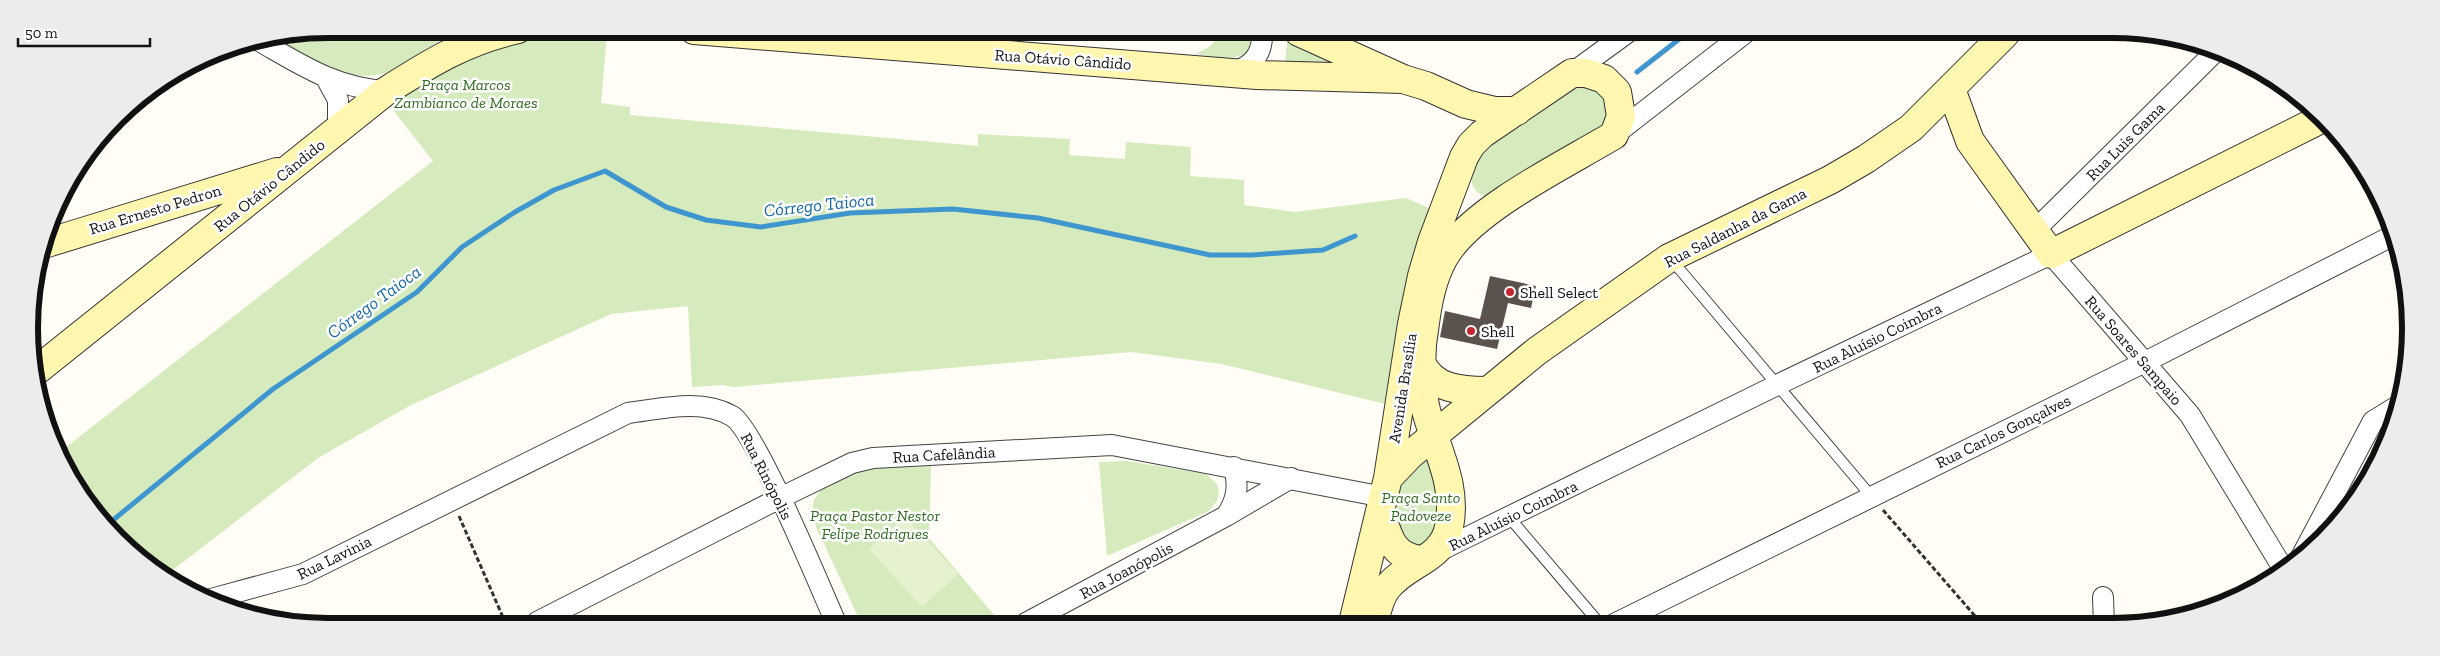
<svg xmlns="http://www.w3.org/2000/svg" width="2440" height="656" viewBox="0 0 2440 656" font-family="'Zilla Slab',serif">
<rect width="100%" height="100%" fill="#fffdf5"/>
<path fill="#d5ebbd" d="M328 29H459L387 73C342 84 313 60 276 39Z
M566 32 607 34 601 103 630 107V115L978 146V134L1070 139 1069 155 1125 159 1126 142 1191 147 1190 176 1244 180V205L1295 212 1406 198 1431 209 1389 405 1222 364 1131 352 734 387 722 385 692 387 688 306 611 314 411 405 318 458 165 576 90 510 61 451 433 161 386 101 407 85 522 37Z
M1219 32H1254C1253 67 1219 57 1195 54 1208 49 1214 45 1219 32Z
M1288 33 1366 68 1285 65Z
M1586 85 1600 92 1607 99 1608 125 1486 197C1477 194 1470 187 1472 177 1474 170 1475 162 1480 156 1497 133 1551 103 1576 86Z
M1127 461 1206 474 1217 484 1219 493 1217 501 1209 511 1107 556 1099 462Z
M1422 461H1428L1437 467 1440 539 1415 548 1399 534 1397 524V501L1403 480Z
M931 466 929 538 995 616 981 623H861L816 527 812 510 814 500 821 490 858 471 874 468Z"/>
<path fill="#e6f2cf" d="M905 516 958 574 922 607 869 549Z"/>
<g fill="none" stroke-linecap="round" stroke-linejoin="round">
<path stroke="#3f96cf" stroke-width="5" d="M1637 72 1687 33
M107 525 273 389 417 292 462 247 515 212 554 190 605 171 666 207 706 220 761 227 850 213 953 209 1038 218 1210 255H1252L1323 250 1355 236"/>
</g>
<path fill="#5a524d" d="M1490 276 1536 286 1531 308 1508 303 1497 349 1440 337 1445 311 1480 319Z"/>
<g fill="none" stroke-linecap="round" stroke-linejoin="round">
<defs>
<path id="lane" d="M1670 258 1871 496
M1509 517 1600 624"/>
<path id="street" d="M925 31 956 49
M261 42C303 66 336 88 386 91
M1234 72C1254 65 1263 53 1262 32
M1572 73 1627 33
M326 78 338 100V130
M1614 135 1745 33
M2035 230 2214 53
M1226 516C1237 500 1239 486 1234 467
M1435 553 1777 385 2051 254 2190 415 2284 570
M2300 559 2373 421 2399 405
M2103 597 2104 625
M211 599 303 574 628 413C661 409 701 398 732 416 755 429 821 589 836 623
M537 622 780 498 852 463 873 458 1112 445 1384 497
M1026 623 1226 516 1291 478
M1614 624 2145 362 2392 236"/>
<path id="secondary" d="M694 30 1257 75 1403 79
M1299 32 1403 79 1426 86 1466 104 1495 111H1517
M1951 89 1970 141 2051 254 2319 120
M47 243 277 172
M1421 362C1432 389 1461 391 1487 391
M36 371 386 91C432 62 465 41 518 29
M1388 478 1410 455 1537 351 1669 258 1830 180 1866 159 1911 128 2005 34
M1380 511C1388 535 1391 556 1420 560
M1353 623 1388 478 1412 324 1422 276 1432 242 1464 157 1471 145 1482 134 1572 73H1586L1604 79 1617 92 1621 116 1614 135C1566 164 1479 206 1448 251 1434 271 1428 299 1425 323 1420 350 1420 379 1425 406 1434 447 1458 482 1449 527 1443 560 1406 563 1387 588 1379 598 1377 611 1374 623"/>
</defs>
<use href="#lane" stroke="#444" stroke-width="12"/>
<use href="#street" stroke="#444" stroke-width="22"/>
<use href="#secondary" stroke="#333" stroke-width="30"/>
<path stroke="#333" stroke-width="3" stroke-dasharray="5 2.5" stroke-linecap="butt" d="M1883 510 1982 624
M459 516 505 622"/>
<use href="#lane" stroke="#fff" stroke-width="10"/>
<use href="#street" stroke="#fff" stroke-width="20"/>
<use href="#secondary" stroke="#fff6b0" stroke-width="28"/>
</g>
<g fill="#c4262e" stroke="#fff" stroke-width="2">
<circle cx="1510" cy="292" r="5"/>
<circle cx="1471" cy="331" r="5"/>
</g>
<g text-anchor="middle" stroke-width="5" stroke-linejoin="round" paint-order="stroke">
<g font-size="16" fill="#111" stroke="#fff">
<text transform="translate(1063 59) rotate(4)" y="6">Rua Otávio Cândido</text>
<text transform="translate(2125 141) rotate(-45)" y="6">Rua Luis Gama</text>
<text transform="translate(269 185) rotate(-39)" y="6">Rua Otávio Cândido</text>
<text transform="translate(155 209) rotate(-17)" y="6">Rua Ernesto Pedron</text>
<text transform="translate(1735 227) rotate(-27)" y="6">Rua Saldanha da Gama</text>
<text transform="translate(1877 337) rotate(-26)" y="6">Rua Aluísio Coimbra</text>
<text transform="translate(2134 350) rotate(49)" y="6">Rua Soares Sampaio</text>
<text transform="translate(1402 388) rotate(-81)" y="6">Avenida Brasília</text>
<text transform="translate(2003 431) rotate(-26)" y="6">Rua Carlos Gonçalves</text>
<text transform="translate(944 454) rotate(-3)" y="6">Rua Cafelândia</text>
<text transform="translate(767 476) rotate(63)" y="6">Rua Rinópolis</text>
<text transform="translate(1513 515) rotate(-26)" y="6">Rua Aluísio Coimbra</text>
<text transform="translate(334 557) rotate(-26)" y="6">Rua Lavinia</text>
<text transform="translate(1126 570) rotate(-28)" y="6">Rua Joanópolis</text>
</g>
<g font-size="16" font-style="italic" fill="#2f6b1f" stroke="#fff">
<text x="466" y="90">Praça Marcos<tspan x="466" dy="18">Zambianco de Moraes</tspan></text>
<text x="1421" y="503">Praça Santo<tspan x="1421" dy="18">Padoveze</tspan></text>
<text x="875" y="521">Praça Pastor Nestor<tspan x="875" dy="18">Felipe Rodrigues</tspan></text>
</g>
<g font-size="16" fill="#111" stroke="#fff" text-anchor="start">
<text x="1520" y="298">Shell Select</text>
<text x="1481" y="337">Shell</text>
</g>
<g font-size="18" font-style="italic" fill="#1768a6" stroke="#fff">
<text transform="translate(819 205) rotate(-6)" y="6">Córrego Taioca</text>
<text transform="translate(374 302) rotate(-36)" y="6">Córrego Taioca</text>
</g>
</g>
<path d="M0 0H2440V656H0ZM328 38H2112A290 290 0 0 1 2402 328V328A290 290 0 0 1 2112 618H328A290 290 0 0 1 38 328V328A290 290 0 0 1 328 38Z" fill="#ececec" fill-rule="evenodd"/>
<path fill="none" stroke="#111" stroke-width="6" d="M328 38H2112A290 290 0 0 1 2402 328V328A290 290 0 0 1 2112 618H328A290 290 0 0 1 38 328V328A290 290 0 0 1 328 38Z"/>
<path d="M18 38v8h132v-8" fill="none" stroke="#111111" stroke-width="2.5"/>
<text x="25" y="38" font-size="15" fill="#111111" stroke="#ffffff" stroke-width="4" paint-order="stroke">50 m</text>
</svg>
